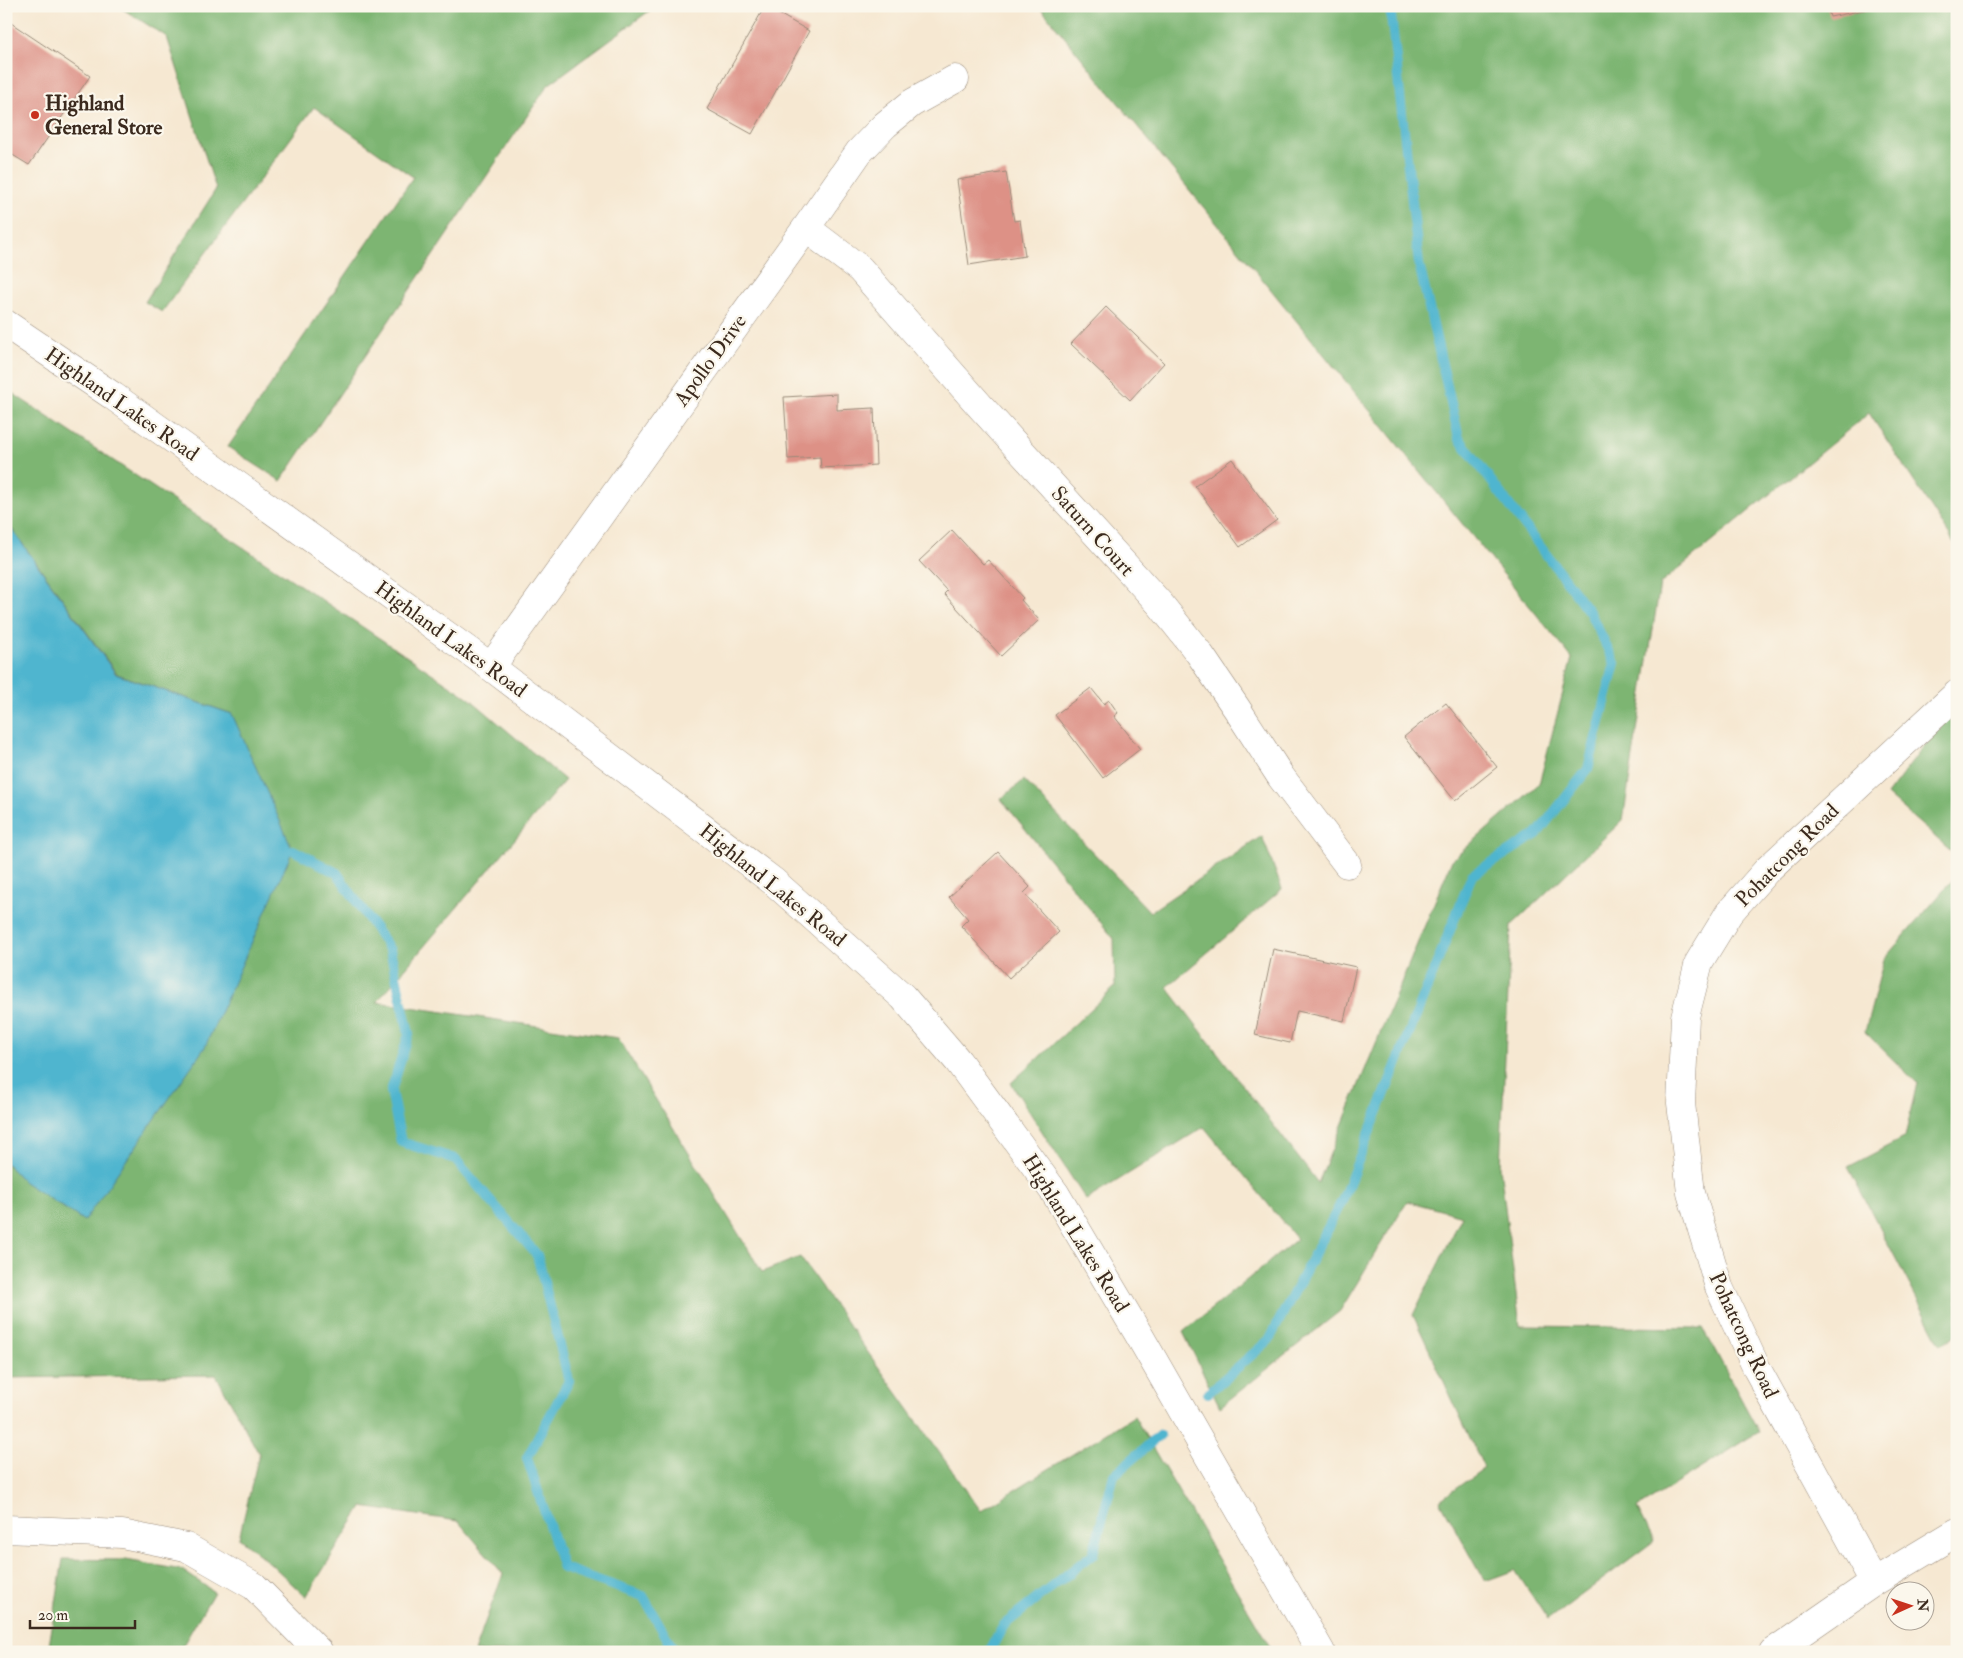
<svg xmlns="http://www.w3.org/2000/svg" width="1963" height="1658" viewBox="0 0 1963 1658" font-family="'IM FELL Double Pica',serif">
<rect width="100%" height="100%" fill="#fbf7ec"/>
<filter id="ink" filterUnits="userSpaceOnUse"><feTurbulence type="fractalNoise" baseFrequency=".02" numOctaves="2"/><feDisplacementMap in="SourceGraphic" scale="10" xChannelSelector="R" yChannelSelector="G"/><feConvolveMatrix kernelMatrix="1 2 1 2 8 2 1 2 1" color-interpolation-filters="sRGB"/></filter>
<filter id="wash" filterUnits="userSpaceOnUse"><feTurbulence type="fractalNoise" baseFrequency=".0096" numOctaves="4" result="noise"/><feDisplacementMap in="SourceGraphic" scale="20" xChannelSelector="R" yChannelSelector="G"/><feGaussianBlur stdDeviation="1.12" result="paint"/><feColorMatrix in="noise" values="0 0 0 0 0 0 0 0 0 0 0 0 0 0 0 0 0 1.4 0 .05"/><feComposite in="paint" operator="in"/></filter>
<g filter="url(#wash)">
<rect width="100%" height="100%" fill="#f6e8d2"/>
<path fill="#7db572" stroke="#5c7048" d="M118 6H656L548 85 281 481 228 447 413 177 314 107 162 312 145 302 216 189 167 37Z
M1039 6H1957V547L1869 413 1660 584 1623 820 1511 926 1500 1167 1520 1326 1703 1328 1759 1432 1637 1508 1654 1541 1548 1620 1515 1570 1485 1581 1440 1500 1484 1468 1413 1315 1462 1216 1407 1201 1340 1311 1220 1407 1183 1332 1297 1239 1204 1127 1086 1200 1011 1083 1115 987 1114 939 1001 799 1024 780 1150 912 1262 836 1282 889 1167 987 1318 1183 1452 860 1539 784 1572 658Z
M6 389 469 698 565 780 377 1002 618 1038 762 1272 800 1257 981 1511 1134 1416 1273 1652H474L503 1574 458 1521 362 1507 306 1597 270 1563 239 1538 259 1454 216 1375 6 1378V1163L24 1182 232 714 117 674 6 521Z
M1957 714V856L1887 795 1938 728Z
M1957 875V1334L1941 1345 1848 1167 1905 1137 1917 1083 1865 1032 1884 959Z
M63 1559 126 1560 182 1570 214 1592 179 1652H48Z"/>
<path fill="#50b5cf" stroke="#467076" d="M6 521 116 674 232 714 293 850 205 1047 84 1221 24 1182 6 1163Z"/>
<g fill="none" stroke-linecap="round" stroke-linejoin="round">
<path stroke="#50b5cf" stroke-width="10" d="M293 850 337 873 390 950 409 1034 391 1091 401 1142 455 1159 537 1255 569 1381 527 1458 563 1568 643 1596 675 1652
M1208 1393 1269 1340 1342 1201 1472 875 1537 834 1588 769 1615 663 1590 613 1459 438 1419 264 1390 6
M989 1652 1004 1625 1093 1554 1114 1475 1160 1435"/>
</g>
<g id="blocks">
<path fill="#dd9186" d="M765 6 809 31 752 134 707 109Z
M1827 6H1878V7L1830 17Z
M8 21 90 76 29 165 11 154 6 162V24Z
M1006 172 1014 221 1020 220 1025 256 969 265 957 180Z
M1106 307 1164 363 1130 400 1071 344Z
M837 394V410L874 408 876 465 821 468 820 457 788 459 784 397Z
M1232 459 1277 520 1240 547 1195 486Z
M952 530 983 564 988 560 1023 598 1021 600 1039 620 1001 656 944 594 947 591 919 561Z
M1091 688 1104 704 1109 700 1118 713 1114 716 1140 749 1103 778 1055 715Z
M1446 703 1497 767 1455 801 1404 737Z
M998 852 1030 887 1024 893 1059 932 1009 978 961 926 968 919 949 897Z
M1273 949 1356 967 1344 1021 1297 1011 1290 1043 1255 1035Z"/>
</g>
</g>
<g filter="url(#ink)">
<use href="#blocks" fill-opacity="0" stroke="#988978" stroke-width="1"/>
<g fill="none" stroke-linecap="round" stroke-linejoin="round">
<defs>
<path id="minor" d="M806 228 860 269 981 407 1160 604 1199 653 1237 709 1281 777 1347 864
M6 324 113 396 491 667 774 882 903 997 958 1061 1055 1193 1139 1335 1321 1652
M491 667 806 228 859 152 885 125 912 103 955 79
M6 1529 122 1534 186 1547 254 1586 319 1652
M1874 1582 1757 1369 1719 1287 1691 1193 1681 1103 1685 1017 1699 962 1729 913 1767 870 1957 694
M1773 1652 1874 1582 1957 1532"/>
</defs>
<use href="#minor" stroke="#988978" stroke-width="29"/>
<use href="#minor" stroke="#fff" stroke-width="28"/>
</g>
</g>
<circle fill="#c8321e" stroke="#fbf7ec" stroke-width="2" cx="35" cy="115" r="5"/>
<g text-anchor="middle" stroke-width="4.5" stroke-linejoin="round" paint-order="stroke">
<g font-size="21" font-weight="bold" fill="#3b2a1e" stroke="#fbf7ec" text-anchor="start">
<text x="45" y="110">Highland<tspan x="45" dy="24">General Store</tspan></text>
</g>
<g font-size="21" fill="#3b2a1e" stroke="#fbf7ec">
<text transform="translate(710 360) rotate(-54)" y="7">Apollo Drive</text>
<text transform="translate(122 404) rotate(35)" y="7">Highland Lakes Road</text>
<text transform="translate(1093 531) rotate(48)" y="7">Saturn Court</text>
<text transform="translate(451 639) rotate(36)" y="7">Highland Lakes Road</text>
<text transform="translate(1787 855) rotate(-45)" y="7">Pohatcong Road</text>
<text transform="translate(773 885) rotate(39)" y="7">Highland Lakes Road</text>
<text transform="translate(1076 1233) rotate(58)" y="7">Highland Lakes Road</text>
<text transform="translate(1744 1335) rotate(65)" y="7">Pohatcong Road</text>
</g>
</g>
<rect width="1963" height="1658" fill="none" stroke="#fbf7ec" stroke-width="25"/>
<g transform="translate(1910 1606) rotate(87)"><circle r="24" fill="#fbf7ec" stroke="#aea59a"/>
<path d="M0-4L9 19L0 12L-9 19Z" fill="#c8321e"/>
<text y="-8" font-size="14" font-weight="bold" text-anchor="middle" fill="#3b2a1e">N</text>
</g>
<path d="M30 1620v8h105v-8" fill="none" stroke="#3b2a1e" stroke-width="2.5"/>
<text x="38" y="1620" font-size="15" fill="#3b2a1e" stroke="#fbf7ec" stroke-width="4" paint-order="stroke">20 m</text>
</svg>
